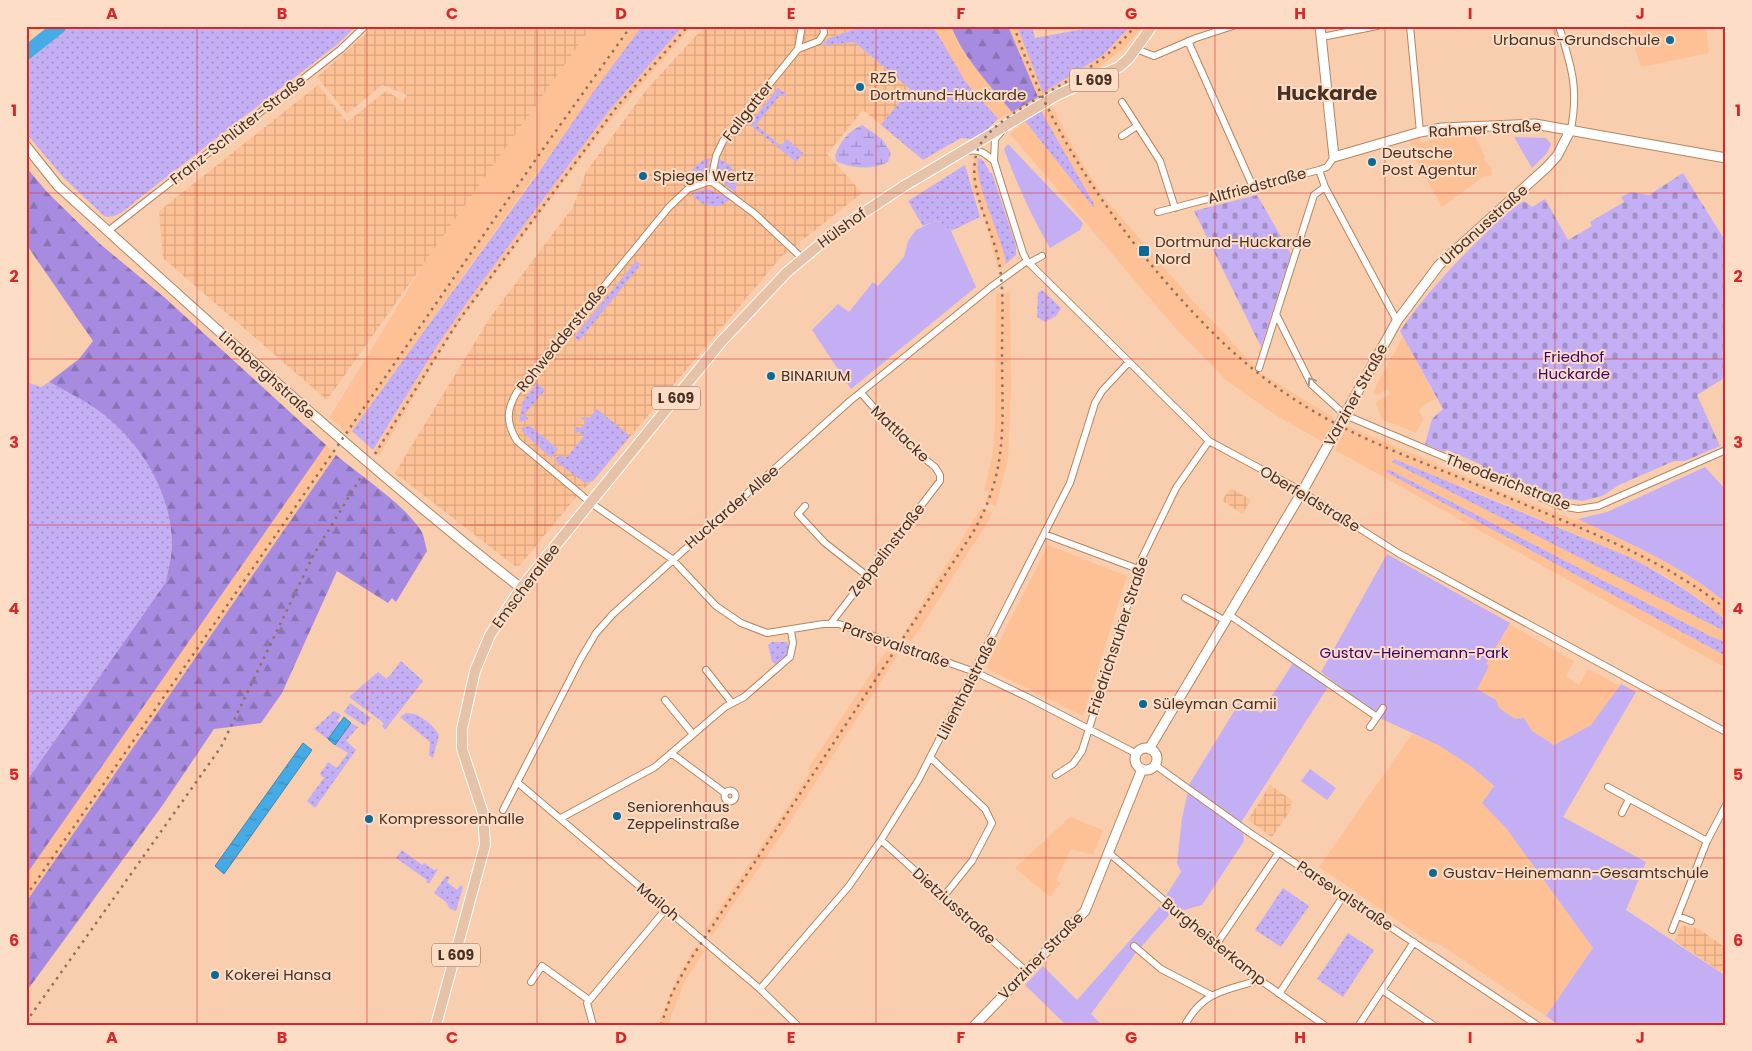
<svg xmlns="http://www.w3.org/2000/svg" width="1752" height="1051" viewBox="0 0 1752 1051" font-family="Poppins,sans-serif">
<defs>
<pattern id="industrial-grid" width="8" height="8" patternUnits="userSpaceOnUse" patternTransform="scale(1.25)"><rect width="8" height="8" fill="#fdc195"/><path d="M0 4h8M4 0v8" fill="none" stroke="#daa680"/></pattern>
<pattern id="grass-dots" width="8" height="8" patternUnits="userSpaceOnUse" patternTransform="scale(1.25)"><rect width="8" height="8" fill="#c4aff4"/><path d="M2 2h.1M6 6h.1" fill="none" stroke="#a18fc5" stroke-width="1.8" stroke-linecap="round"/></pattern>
<pattern id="forest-firs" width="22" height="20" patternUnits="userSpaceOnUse" patternTransform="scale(1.25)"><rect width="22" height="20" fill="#a78be1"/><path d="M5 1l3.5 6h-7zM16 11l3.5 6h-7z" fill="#8a72b6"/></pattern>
<pattern id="wetland-marsh" width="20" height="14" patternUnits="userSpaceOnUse" patternTransform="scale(1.25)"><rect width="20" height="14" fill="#c4aff4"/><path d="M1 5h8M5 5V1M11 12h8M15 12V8" fill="none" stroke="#a18fc5"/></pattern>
<pattern id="cemetery-stones" width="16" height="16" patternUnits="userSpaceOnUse" patternTransform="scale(1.25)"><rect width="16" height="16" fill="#c4aff4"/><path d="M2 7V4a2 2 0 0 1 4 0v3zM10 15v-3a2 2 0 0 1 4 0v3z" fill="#a18fc5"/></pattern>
<pattern id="water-ripples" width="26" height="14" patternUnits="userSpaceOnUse" patternTransform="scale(1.25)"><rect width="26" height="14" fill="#45abe6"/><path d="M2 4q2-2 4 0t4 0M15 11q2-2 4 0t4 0" fill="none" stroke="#3b8cba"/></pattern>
</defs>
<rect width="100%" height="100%" fill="#f8ceae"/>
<path fill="#fdc195" d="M592 26H642L349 435 340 428 341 426 329 418 425 262Z
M683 26H692L606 126 562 184 451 334 379 456 373 453 437 346 470 298 608 112Z
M933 26H951L956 39 977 70 1012 112 1038 97 1008 26H1017L1044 93 1103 55 1132 26H1143L1125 47 1090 74 986 133 1012 112 998 119 965 81Z
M1627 26H1706L1709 53 1641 67Z
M1049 106H1052L1074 149 1102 195 1192 300 1261 373 1334 418 1323 442 1277 416 1227 381 1176 329 1010 134 1025 121 1094 207 1041 111Z
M1448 132 1450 137H1461L1473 132 1485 157 1483 158 1492 169 1491 171 1493 175 1483 177 1442 207 1416 161 1409 139 1419 136 1422 142H1425L1438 138 1436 133Z
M974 157 978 158 977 166 984 194 1004 250 1006 264 998 270 987 227 972 185V168Z
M1010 292 1011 386 1008 459 996 506 985 502 989 492 984 491 993 452 995 427 996 294Z
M1403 336 1436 398 1423 406 1419 411 1424 419 1416 433 1383 420 1376 405 1377 401 1389 395V391L1387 389 1378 395 1373 392Z
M1347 426 1498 490 1575 520 1578 519 1672 564 1707 587 1726 603V620L1700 599 1664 575 1629 557 1460 485 1448 490 1726 632V642L1712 637 1388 469 1386 472 1726 656V668L1335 450Z
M326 445 336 455 26 902V875Z
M981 508 993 512 984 528 912 641 901 638Z
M1048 545 1127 576 1083 716 988 669 987 666Z
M1509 624 1574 661 1566 676 1579 685 1588 669 1620 686 1591 725 1554 745 1532 731 1524 718 1515 720 1499 708 1496 700 1476 689 1489 666 1486 664Z
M886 651 898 655 784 831 712 936 705 930 792 800 811 770 808 769Z
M1412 734 1440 746 1472 767 1494 787 1482 803 1506 828 1593 948 1546 1016 1439 944 1428 941 1319 867Z
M1070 817 1103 830 1093 855 1071 849 1056 880 1061 883 1050 897 1015 868Z
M696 945 704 951 683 985 668 1025H658L677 978Z"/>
<path fill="url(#industrial-grid)" d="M375 26H592L327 400 163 258 159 211 318 85 347 122 386 91 403 101 407 95 382 85 347 114 317 77Z
M705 26H863L829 38 823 45 854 42 910 89 881 125 863 110 827 154 862 193 781 257 592 482 582 490 520 565 515 566 395 473 491 316 573 207 586 172 647 89Z
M1231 488 1251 500 1242 514 1222 500Z
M1270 785 1293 801 1290 806 1292 808 1272 837 1248 820Z
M1684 926 1699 929 1726 948V965L1721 972 1675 941 1681 927Z"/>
<path fill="url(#grass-dots)" d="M71 26H356L339 43 137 200C128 207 117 220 104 216L63 177 26 133V62Z
M642 26H683L608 112 470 298 437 346 373 450 352 431 536 176 594 91Z
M863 26H933L965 81 998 119 982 134 972 139 961 138 923 160 881 125 910 89 854 42 822 46 829 38Z
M1017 26H1032L1035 38 1099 26H1131L1103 55 1043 93Z
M778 88 787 95 785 97 781 94 756 125 781 146 787 139 803 153 796 162 749 124Z
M1041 111 1094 204V208L1025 121Z
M711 158 705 174 689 183C690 169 697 161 711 158Z
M978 158 983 160 990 173H992L1016 246V255L1006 264C1002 234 973 183 978 158Z
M719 159C734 165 740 177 735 192 722 183 714 175 719 159Z
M965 165 980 217 951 231 937 220 923 226 908 201Z
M708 189 730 199C718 211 701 207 691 193Z
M636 261 641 264 579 341 574 337Z
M1042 290 1061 308 1056 316 1045 322 1037 317 1038 293Z
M26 382 41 387 49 382C63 390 79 396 93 406 138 437 171 488 172 544 172 556 168 570 166 582L26 782Z
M537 383 545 390 524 415 529 419 519 422 523 401Z
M597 409 630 436 593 481 585 483 554 460 559 456 567 457 584 436 578 432 576 433 574 427 581 428 587 421 581 419V417L589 418Z
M530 426 558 449 551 458 523 432 521 428Z
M1394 459 1629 557C1664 575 1695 595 1726 620V632L1392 462Z
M1388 469 1712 637 1726 642V656L1386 472Z
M772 642H787C791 653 785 659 777 666L772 661 768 645Z
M401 661 423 681 385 730 382 726 384 723 349 697 378 672 387 679Z
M350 703 371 718 365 726 344 712Z
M334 711 341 715 337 721 340 723 328 739 314 729Z
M406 713 415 714C425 719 433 725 439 735L433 758 429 755 430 742 400 717Z
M351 723 358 727 346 741 356 750 315 808 307 801 324 778 320 774 328 762 337 768 348 753 335 745Z
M402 850 422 865 424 863 434 870 438 869 429 884 426 882 427 880 396 858Z
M446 876 450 877 447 882 457 890 461 885 463 887 456 911 450 909 446 902 434 893Z
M1283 888 1309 906 1281 947 1255 930Z
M1348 933 1374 950 1343 997 1317 979Z"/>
<path fill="url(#forest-firs)" d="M951 26H1008L1038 97 1012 112C990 85 964 59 951 26Z
M26 167 47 192 100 244 164 297 326 445 26 875V782L166 582C168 570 172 556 172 544 171 488 136 434 89 404 76 396 62 389 49 382L79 359 93 341 26 244Z
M336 455C363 478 399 500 420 529 424 534 425 544 427 551L396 602 392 598 388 603 337 571 282 693 261 723 214 729 162 806 26 992V902Z"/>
<path fill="url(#wetland-marsh)" d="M862 125 882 139 891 153 888 162C873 170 852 169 836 161L835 155C841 141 847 132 862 125Z"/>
<path fill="url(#cemetery-stones)" d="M1683 173 1726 242V377L1697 395 1720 446 1685 461H1674L1619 485 1602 496 1582 501 1562 498 1503 474 1500 475 1483 468 1482 465 1447 450 1444 452 1425 444 1432 419 1443 409 1400 331C1425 295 1454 264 1486 233 1497 222 1510 209 1524 201L1532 207 1545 199 1568 240 1592 226 1590 222 1624 202 1621 197 1631 192 1649 195Z
M1257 195 1291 254 1261 347 1194 211Z"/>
<path fill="#c4aff4" d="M1514 137 1546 138 1551 144 1547 153 1532 168Z
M1008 144 1083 223 1080 230 1050 248C1031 216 1017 184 1004 149Z
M937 220 951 231 976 287 851 389 812 330 838 304 849 312 873 282 878 286 904 257 908 241 916 230Z
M1705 467 1726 490V603C1682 565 1630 544 1578 519L1607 512Z
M1387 554 1510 623 1486 664 1489 666 1477 689 1496 700 1499 708 1515 719 1524 718 1532 731 1554 745 1591 725 1621 684 1636 692 1563 817 1646 862 1626 910 1726 976V1018L1722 1025H1558L1546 1016 1593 948 1506 828 1482 803 1494 786 1472 767 1440 746 1382 719 1321 672Z
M1293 663 1328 687 1242 821 1244 841 1202 905 1170 914 1135 954 1091 1014 1102 1025H1066L1025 985 1043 966 1077 1000 1157 910 1181 872 1177 863 1182 818 1190 783 1241 700 1261 713Z
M1310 769 1336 788 1327 800 1301 781Z"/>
<path fill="url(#water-ripples)" stroke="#4586ab" d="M344 717 351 723 335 745 328 739Z
M303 743 312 750 224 874 215 866Z"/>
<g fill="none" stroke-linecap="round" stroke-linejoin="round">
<path stroke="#45abe6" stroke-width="14" d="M26 53 60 26"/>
<defs>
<path id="street" d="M1410 26 1420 132
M1559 26C1571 66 1579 87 1571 129
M1322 37 1377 26
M1188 41 1253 187
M798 49 819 41 824 33 823 26
M1136 49 1154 56 1196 38 1233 26
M1122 102 1160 161 1175 208
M1001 132 995 139 994 161 1023 253 1027 261 1209 441 1296 488 1398 553 1726 732
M1122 136 1137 126
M967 151C981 149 984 153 994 161
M1319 170 1325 187 1397 321
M711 181 688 189 669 207 517 392C506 410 506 423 517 441L591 503 672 559 716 606 741 623 767 633 823 624H839L975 672 1029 698 1137 754
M711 181 716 156 723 141 798 49 802 26
M711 181 755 214 802 258
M1158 212 1319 170 1327 167 1334 157
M108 231 341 49 365 26
M1029 263 1042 256
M1276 314 1311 384 1345 415 1561 506 1578 509 1598 506 1726 450
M1259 368 1314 195 1325 187
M805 506 798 514 825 543 866 575
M1044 534 1138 569
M1185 598 1224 620
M1228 614 1377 717 1370 727
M831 623 940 481V475L935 467 905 443 861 393
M706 670 732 703
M665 700 692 733
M1377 717 1383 708
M671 753 725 793
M931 758 985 809 992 823 972 861 944 896
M1155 765 1250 833 1537 1025
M1056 775 1073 764 1082 751 1142 558 1176 488 1209 441
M517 782 760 989 797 1025
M1608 787 1707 841
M724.5 796a5.5 5.5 0 1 1 11 0a5.5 5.5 0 1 1-11 0Z
M503 810 580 660 596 633 613 614 850 401 991 287 1027 261
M1622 813 1629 799
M561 818 655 767 725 707 744 697 790 657 793 643 791 631
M881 840 1027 972
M1109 853 1243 968 1324 1025
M1678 916 1691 921
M1672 930 1707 841 1726 805
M1216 945 1279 852
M1134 946 1161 969 1211 995
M531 982 542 966 589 1000
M760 989 849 886 881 840 919 779 1070 483 1095 403 1102 391 1129 362
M1382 990 1433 1025
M1279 994 1344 895
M593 1025 587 1003 666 909
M1185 1025C1203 991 1226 990 1260 980
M1359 1025 1414 942"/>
<path id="secondary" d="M1320 26 1334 157 1420 132 1442 128 1535 124 1726 158
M26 146 58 186C210 323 360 462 521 588
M1135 759a11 11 0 1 1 22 0a11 11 0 1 1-22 0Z
M1149 749 1302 492 1397 321 1439 265 1547 167 1557 156 1571 129
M975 1025 1085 911 1142 769"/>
<path id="primary" d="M436 1025 485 845 483 813 462 749V729L475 671 490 635 521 588 721 342 787 272 836 231 904 186 1057 95 1119 67 1129 58 1152 26"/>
</defs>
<use href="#street" stroke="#b6855f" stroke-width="8"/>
<use href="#secondary" stroke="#b6855f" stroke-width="11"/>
<use href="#primary" stroke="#fff" stroke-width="12"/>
<use href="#street" stroke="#fff" stroke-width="6"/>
<use href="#secondary" stroke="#fff" stroke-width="9"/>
<use href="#primary" stroke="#e6c3a8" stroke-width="10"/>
<path stroke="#90725c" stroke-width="2.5" stroke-dasharray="2.5 5" stroke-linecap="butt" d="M1014 26C1046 122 1099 204 1164 280 1202 324 1242 365 1291 397 1328 422 1369 441 1411 458 1461 478 1512 499 1562 520 1620 545 1676 569 1726 609
M375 454 459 320 615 109 688 26
M26 896 543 149 631 26
M26 1022 221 747 314 554 361 477
M661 1025 672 993 690 960 972 534C1009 472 1002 423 1002 355 1002 326 1004 296 1000 268 995 229 961 182 980 145 995 117 1057 89 1084 71 1103 59 1121 44 1135 26"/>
</g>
<defs><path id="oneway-chevron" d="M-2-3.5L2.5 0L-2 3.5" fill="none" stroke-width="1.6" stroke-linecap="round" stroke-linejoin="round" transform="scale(1.25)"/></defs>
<use stroke="#a29890" href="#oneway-chevron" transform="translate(1311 381) rotate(-124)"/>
<path fill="none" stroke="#d62828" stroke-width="1" stroke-opacity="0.55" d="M197 26V1025M367 26V1025M537 26V1025M706 26V1025M876 26V1025M1046 26V1025M1215 26V1025M1385 26V1025M1555 26V1025M26 193H1726M26 359H1726M26 525H1726M26 691H1726M26 858H1726"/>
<g fill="#0a6b99" stroke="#feddc6" stroke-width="2">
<circle cx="1670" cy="40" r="5"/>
<circle cx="860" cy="87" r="5"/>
<circle cx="1372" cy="162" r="5"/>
<circle cx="643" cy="176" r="5"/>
<rect x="1138" y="245" width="12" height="12" rx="2.5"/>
<circle cx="771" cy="376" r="5"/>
<circle cx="1143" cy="704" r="5"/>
<circle cx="617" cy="816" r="5"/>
<circle cx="369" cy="819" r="5"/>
<circle cx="1433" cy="873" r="5"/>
<circle cx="215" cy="975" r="5"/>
</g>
<g text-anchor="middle" stroke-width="4" stroke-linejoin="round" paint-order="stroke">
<g fill="#feddc6" stroke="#7d6553" stroke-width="1">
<rect x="1070" y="68.5" width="48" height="23" rx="4"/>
<rect x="652" y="386.5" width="48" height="23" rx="4"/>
<rect x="432" y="943.5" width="48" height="23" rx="4"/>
</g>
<g font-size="14" font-weight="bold" fill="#463122">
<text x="1094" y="85">L 609</text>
<text x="676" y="403">L 609</text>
<text x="456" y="960">L 609</text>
</g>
<g font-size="15" fill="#463122" stroke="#feddc6" text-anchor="start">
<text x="1660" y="45" text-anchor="end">Urbanus-Grundschule</text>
<text x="870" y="83">RZ5<tspan x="870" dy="17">Dortmund-Huckarde</tspan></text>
<text x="1382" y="158">Deutsche<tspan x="1382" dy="17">Post Agentur</tspan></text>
<text x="653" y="181">Spiegel Wertz</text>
<text x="1155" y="247">Dortmund-Huckarde<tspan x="1155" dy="17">Nord</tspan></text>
<text x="781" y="381">BINARIUM</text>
<text x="1153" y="709">Süleyman Camii</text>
<text x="627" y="812">Seniorenhaus<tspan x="627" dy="17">Zeppelinstraße</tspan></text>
<text x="379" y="824">Kompressorenhalle</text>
<text x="1443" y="878">Gustav-Heinemann-Gesamtschule</text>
<text x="225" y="980">Kokerei Hansa</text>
</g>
<g font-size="15" fill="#463122" stroke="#feddc6">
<text transform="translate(748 111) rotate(-52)" y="5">Fallgatter</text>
<text transform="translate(1485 129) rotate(-3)" y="5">Rahmer Straße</text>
<text transform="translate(238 130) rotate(-38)" y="5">Franz-Schlüter-Straße</text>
<text transform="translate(1257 186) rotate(-15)" y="5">Altfriedstraße</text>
<text transform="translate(1484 225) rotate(-42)" y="5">Urbanusstraße</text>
<text transform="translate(842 228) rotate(-36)" y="5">Hülshof</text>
<text transform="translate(562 338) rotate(-51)" y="5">Rohwedderstraße</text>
<text transform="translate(267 375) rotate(42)" y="5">Lindberghstraße</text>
<text transform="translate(1356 395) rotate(-61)" y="5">Varziner Straße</text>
<text transform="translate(900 434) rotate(44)" y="5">Mattlacke</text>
<text transform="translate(1508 482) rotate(21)" y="5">Theoderichstraße</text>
<text transform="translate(1310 499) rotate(31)" y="5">Oberfeldstraße</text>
<text transform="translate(732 507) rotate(-41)" y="5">Huckarder Allee</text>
<text transform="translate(887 550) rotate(-52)" y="5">Zeppelinstraße</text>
<text transform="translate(526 586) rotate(-53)" y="5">Emscherallee</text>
<text transform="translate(1118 636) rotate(-72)" y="5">Friedrichsruher Straße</text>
<text transform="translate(896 645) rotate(19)" y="5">Parsevalstraße</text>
<text transform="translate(967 688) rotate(-63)" y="5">Lilienthalstraße</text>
<text transform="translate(1345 896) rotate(34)" y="5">Parsevalstraße</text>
<text transform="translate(658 902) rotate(40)" y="5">Mailoh</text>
<text transform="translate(954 906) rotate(42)" y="5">Dietziusstraße</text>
<text transform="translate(1214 942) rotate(39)" y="5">Burgheisterkamp</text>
<text transform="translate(1041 956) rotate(-46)" y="5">Varziner Straße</text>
</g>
<g font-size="15" fill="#39016d" stroke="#feddc6">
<text x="1574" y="362">Friedhof<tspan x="1574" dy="17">Huckarde</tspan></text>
<text x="1414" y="658">Gustav-Heinemann-Park</text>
</g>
<g font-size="20" font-weight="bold" fill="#463122" stroke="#feddc6">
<text x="1327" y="100">Huckarde</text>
</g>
</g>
<rect width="1752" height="1051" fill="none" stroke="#feddc6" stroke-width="55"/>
<rect x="28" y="28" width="1696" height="996" fill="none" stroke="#d62828" stroke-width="2"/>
<g font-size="16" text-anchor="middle" font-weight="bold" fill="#d62828">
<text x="112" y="19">A</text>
<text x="282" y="19">B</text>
<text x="452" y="19">C</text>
<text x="621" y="19">D</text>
<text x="791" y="19">E</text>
<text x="961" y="19">F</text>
<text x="1131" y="19">G</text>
<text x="1300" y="19">H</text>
<text x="1470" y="19">I</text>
<text x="1640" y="19">J</text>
<text x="14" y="116">1</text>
<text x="1738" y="116">1</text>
<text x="14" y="282">2</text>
<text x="1738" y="282">2</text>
<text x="14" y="448">3</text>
<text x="1738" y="448">3</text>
<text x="14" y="614">4</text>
<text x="1738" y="614">4</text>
<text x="14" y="780">5</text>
<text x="1738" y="780">5</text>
<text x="14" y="946">6</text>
<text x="1738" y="946">6</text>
<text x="112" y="1043">A</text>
<text x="282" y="1043">B</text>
<text x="452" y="1043">C</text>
<text x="621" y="1043">D</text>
<text x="791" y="1043">E</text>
<text x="961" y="1043">F</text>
<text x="1131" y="1043">G</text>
<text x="1300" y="1043">H</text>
<text x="1470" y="1043">I</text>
<text x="1640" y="1043">J</text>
</g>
</svg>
